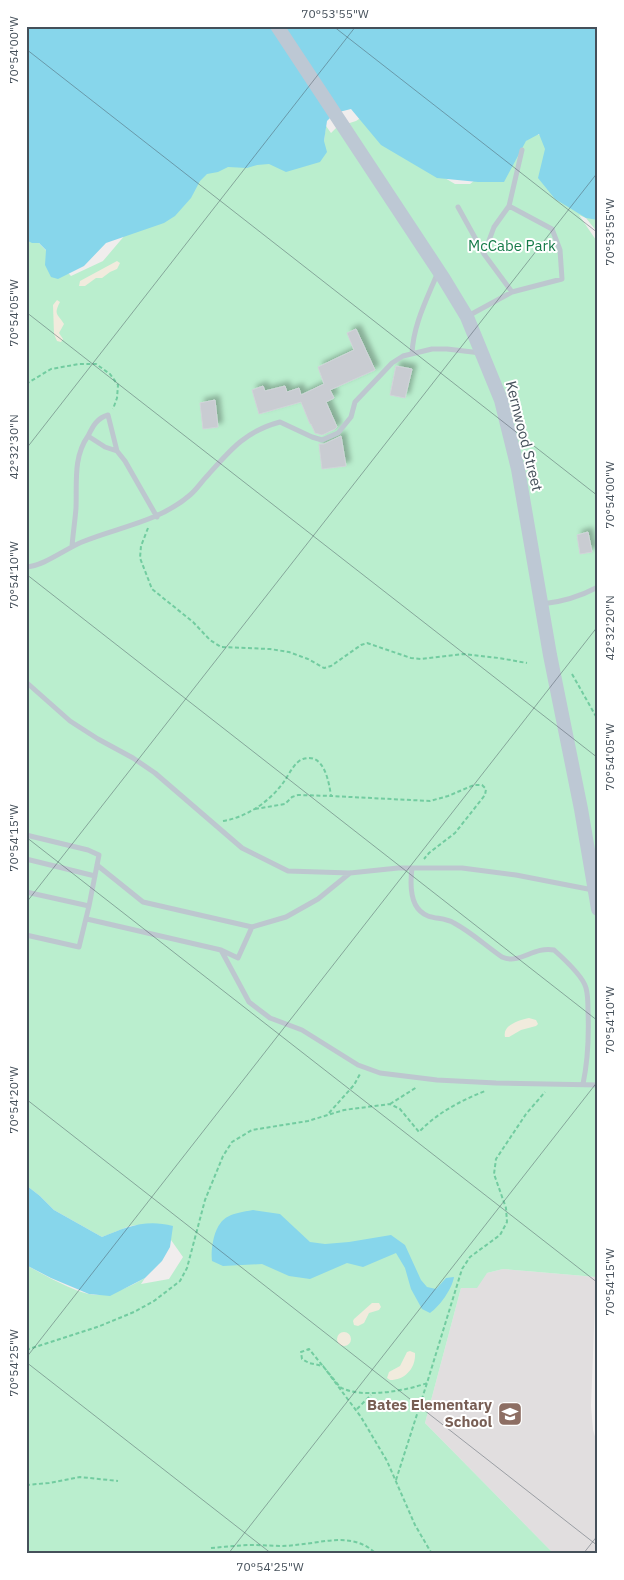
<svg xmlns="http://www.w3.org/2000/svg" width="624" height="1580" viewBox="0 0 624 1580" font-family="'IBM Plex Sans',sans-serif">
<defs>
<filter id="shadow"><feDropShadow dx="4.5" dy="-4.5" stdDeviation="2.5" flood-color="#0004"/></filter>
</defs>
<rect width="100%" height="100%" fill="#f0eded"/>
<path fill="#e1dedf" d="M503 1269 596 1277 591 1406 593 1430 598 1446V1554H554L425 1423 461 1288 487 1273Z"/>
<path fill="#baeece" d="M371 111 433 171 455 184H470L536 133 539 135 598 115V233L586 218 579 215 598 243V1251L596 1277 503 1269 487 1273 477 1288H461L425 1423 554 1554H26V1265C43 1274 80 1296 98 1295 114 1294 131 1286 145 1278L141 1284 169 1279 183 1257 171 1240 147 1224 130 1226 102 1237 54 1210 40 1196 26 1185V230L71 276 103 261 165 188 200 163 324 141 326 126 331 133 337 127 356 121Z"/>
<path fill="#f1ebdd" d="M117 261 120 263 117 269 110 272 102 278H96L85 286H79L80 281Z
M57 300 60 302C53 315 58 314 64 324L59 333 63 339 61 342 57 341 54 334 53 305Z
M529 1018 536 1020 538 1024 536 1026 521 1030 509 1037H505C502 1025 520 1020 529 1018Z
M372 1303H379L381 1307 379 1310 369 1313 364 1323 358 1326 354 1325 353 1321 354 1319Z
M337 1339a7 7 0 1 1 14 0a7 7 0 1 1-14 0Z
M410 1351 415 1353C416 1368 405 1380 390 1380L387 1378 389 1372 400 1366 407 1352Z"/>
<path fill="#87d6eb" d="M26 26H598V220L586 218 555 199 538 178 545 149 539 134 526 141 504 182H478L437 178 381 145 351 109 335 113 327 121 324 141 327 152 320 162 286 172 269 164 257 165 247 168 228 167 218 172 207 174 200 181 191 198 175 216 164 223 106 243 84 266 58 279 51 277 45 265 46 250 39 243H32L26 240Z
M26 1185 40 1196 54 1210 102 1237C127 1227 145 1219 173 1226L170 1247 162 1261 145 1278 110 1296 89 1294 51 1278 26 1265Z
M253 1210 280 1214 310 1242 325 1244 349 1242 391 1235 405 1245 421 1280 427 1287 436 1289 446 1278 454 1277C452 1289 440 1306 430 1313L422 1309 411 1289 405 1268 396 1253 363 1267 347 1263 310 1279 289 1276 262 1264 223 1266 212 1261C211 1253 212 1245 214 1237 221 1214 232 1214 253 1210Z"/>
<path fill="#c9ccd2" stroke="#d1d3d9" filter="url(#shadow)" d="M356 329 375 370 330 390 334 398 326 402 337 427 335 429 322 435 315 433 311 424H310L301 402 259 414 252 390 263 386 265 391 285 386 287 392 299 388 301 395 324 384 318 367 354 350 347 333Z
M396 366 412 369 405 398 390 395Z
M215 400 218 427 203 429 200 403Z
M341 436 346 466 322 469 319 444H324Z
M588 532 592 552 580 554 577 535Z"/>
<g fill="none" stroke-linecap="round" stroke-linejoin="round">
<path stroke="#72cca0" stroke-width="2" stroke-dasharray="4 2.5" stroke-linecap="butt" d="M26 384 51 369 79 364H96L110 374 118 385 117 398 113 409
M148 528 141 546 140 558 152 589 193 622 210 640 221 647 270 649 289 652 308 659 324 668 331 666 361 645 367 643 411 658 421 659 463 654 499 658 527 663
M572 674 598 720
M255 809 285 804 292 797 298 795 331 796
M223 821C247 817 269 802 283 783 289 775 294 762 303 759 324 752 329 782 331 796L430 801 448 796 474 785H482L486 789 485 795 455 833 429 853 424 859
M390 1104 417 1087
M329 1113 354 1085 360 1074
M26 1350 100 1326 134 1312 154 1301 180 1281 187 1268 205 1200 223 1156 232 1142 252 1130 308 1121 344 1110 390 1104 400 1109 419 1132C437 1113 460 1101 485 1091
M357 1409 371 1395
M396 1480 427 1383
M26 1485 49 1483 80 1477 118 1481
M211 1548C225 1547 239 1545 253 1545 267 1545 282 1547 295 1545 322 1543 354 1531 376 1554
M432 1554 415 1525 387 1461 361 1417 323 1366 309 1363 302 1359 301 1352 309 1349 340 1387C360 1399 406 1391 427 1383L462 1269 470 1257 500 1235 507 1222 506 1208 494 1174 496 1159 526 1114 545 1092"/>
<path stroke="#bdc7cf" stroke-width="5" d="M458 207 484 254
M512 292 484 254 494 227 509 206 522 150
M468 316 512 292 562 279 560 250 552 229 509 206
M412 354C413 325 427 299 438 272
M117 451 108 415C97 418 93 426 88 436L105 447 117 451 125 461 157 517
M72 546C73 534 75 521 76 508 77 483 73 457 88 436
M26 567C44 566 65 549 82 542 118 527 159 522 190 495 197 489 202 481 208 475 231 449 246 431 280 422L312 437 322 440 338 433 351 417 355 402 392 363 403 356 432 349H447L481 353
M542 604C563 602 579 597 598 587
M26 682 70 721 98 739 133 758 155 773 242 848 288 871 350 873 398 868H462L516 875 593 890
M26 835 88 850 99 855 89 906 26 892
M26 859 95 876
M97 865 143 902 252 927 286 917 318 899 350 873
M412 868C410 884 409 909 428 916 436 919 446 918 454 923 471 932 486 946 502 957 520 965 533 946 554 950 563 958 583 976 586 988 588 995 588 1004 588 1011 589 1036 588 1060 583 1084
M87 919 221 950 238 958 252 927
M26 935 79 947 89 906
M221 950 249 1002 270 1018 302 1030 358 1065 380 1073 437 1080 496 1083 598 1085"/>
<path stroke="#bdc8d4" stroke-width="14" d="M277 26 444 279 467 317 501 400 518 469 550 655 581 809 598 909"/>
</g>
<path fill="none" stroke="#45505a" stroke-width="1" stroke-opacity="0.45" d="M333 26 598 233M26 49 598 496M26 312 598 758M26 449 356 26M26 574 598 1021M26 837 598 1283M26 903 598 172M26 1099 598 1546M26 1358 598 626M26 1362 272 1554M228 1554 598 1081M583 1554 598 1535"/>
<defs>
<symbol id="school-square" viewBox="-11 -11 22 22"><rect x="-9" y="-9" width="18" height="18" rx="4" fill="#8d6e63" stroke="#fff"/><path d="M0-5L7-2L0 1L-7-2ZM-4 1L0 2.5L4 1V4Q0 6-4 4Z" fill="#fff"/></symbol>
</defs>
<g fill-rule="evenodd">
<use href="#school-square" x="496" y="1400" width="28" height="28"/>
</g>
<g text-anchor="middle" stroke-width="4" stroke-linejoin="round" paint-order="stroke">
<g font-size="15" fill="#167b49" stroke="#fff">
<text x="512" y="251">McCabe Park</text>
</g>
<g font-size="15" fill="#45505a" stroke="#fff">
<text transform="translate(524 436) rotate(76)" y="5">Kernwood Street</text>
</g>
<g font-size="15" font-weight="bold" fill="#785e54" stroke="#fff" text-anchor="end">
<text x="492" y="1410">Bates Elementary<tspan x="492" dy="17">School</tspan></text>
</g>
</g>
<rect width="624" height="1580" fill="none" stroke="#ffffff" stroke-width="55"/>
<rect x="28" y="28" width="568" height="1524" fill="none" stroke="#45505a" stroke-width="2"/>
<g font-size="12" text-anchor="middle" fill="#45505a">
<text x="335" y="18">70°53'55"W</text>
<text transform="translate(14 50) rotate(-90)" y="4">70°54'00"W</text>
<text transform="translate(610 232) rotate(-90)" y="4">70°53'55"W</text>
<text transform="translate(14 313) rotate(-90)" y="4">70°54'05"W</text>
<text transform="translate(14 447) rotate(-90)" y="4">42°32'30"N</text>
<text transform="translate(610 495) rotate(-90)" y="4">70°54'00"W</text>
<text transform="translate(14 575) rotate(-90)" y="4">70°54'10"W</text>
<text transform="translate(610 628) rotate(-90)" y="4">42°32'20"N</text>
<text transform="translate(610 757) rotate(-90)" y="4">70°54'05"W</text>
<text transform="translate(14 838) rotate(-90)" y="4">70°54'15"W</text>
<text transform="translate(610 1020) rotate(-90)" y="4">70°54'10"W</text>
<text transform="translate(14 1100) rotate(-90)" y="4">70°54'20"W</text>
<text transform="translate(610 1282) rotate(-90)" y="4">70°54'15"W</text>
<text transform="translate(14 1363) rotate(-90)" y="4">70°54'25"W</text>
<text x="270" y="1571">70°54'25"W</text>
</g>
</svg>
